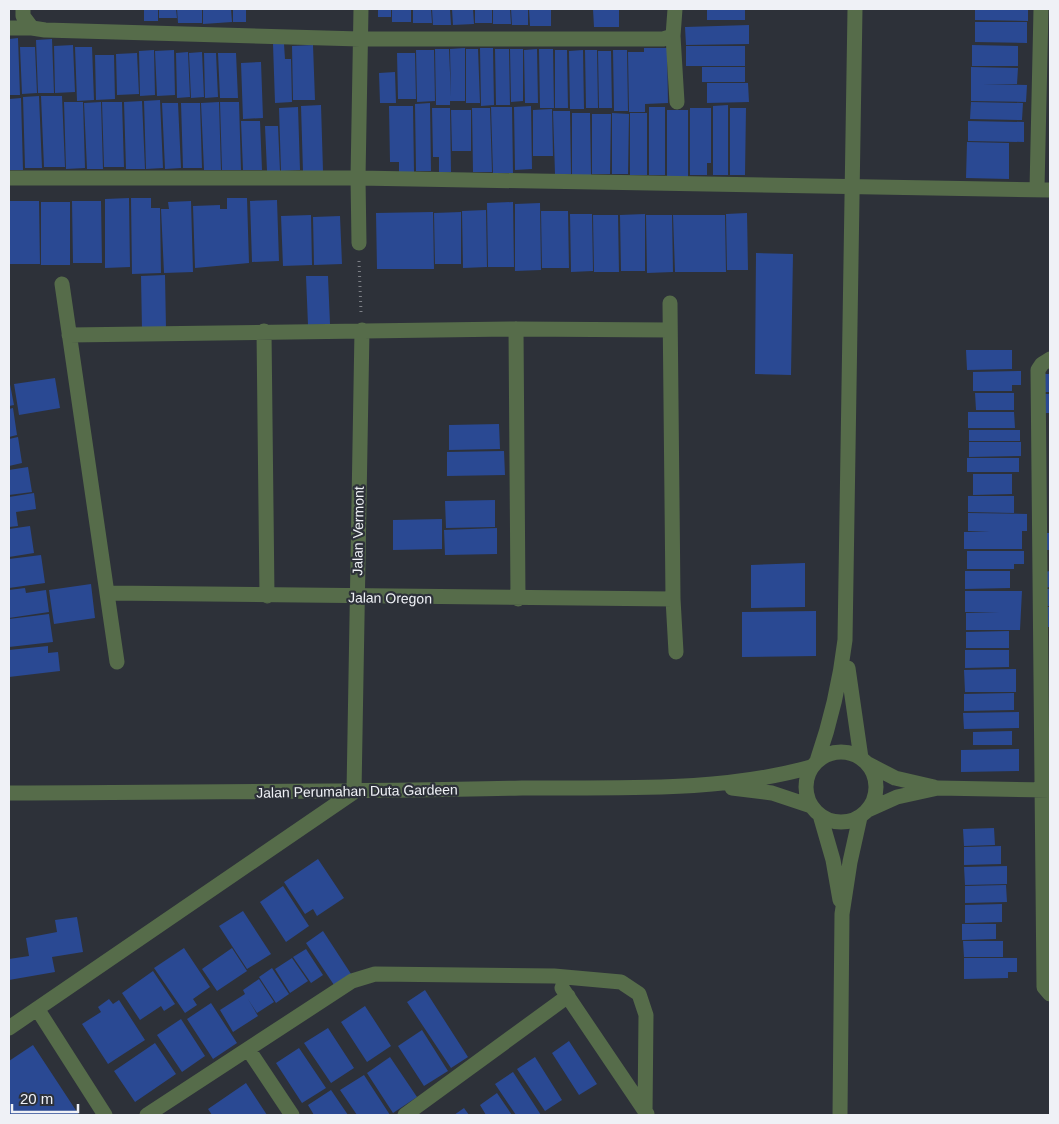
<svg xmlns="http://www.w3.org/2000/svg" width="1059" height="1124" viewBox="0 0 1059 1124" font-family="Helvetica,sans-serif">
<rect width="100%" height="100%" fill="#2d3139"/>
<path fill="#2a4993" d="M144 9H158V21H144Z
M159 9H176L177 18H159Z
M177 9H202V23H178Z
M203 9H231L232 22 203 24Z
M233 9H246V22H233Z
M378 9H391V17H378Z
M392 9H411V22H392Z
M413 9H431L432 23H413Z
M432 9H450L451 25H433Z
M452 9H473L474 24 453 25Z
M475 9H492V23H475Z
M493 9H510L511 24H493Z
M511 9H528V25H512Z
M529 9H551V26H530Z
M593 9H619V27H594Z
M707 9H745V20H707Z
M975 9H1028V21L975 20Z
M975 22H1027V43L975 42Z
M749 25V44L686 45 685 27Z
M18 38 20 95H9V39Z
M52 39 54 93H38L36 40Z
M273 44H284L285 59H291L292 102 275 103Z
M73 45 75 92 55 93 54 46Z
M313 45 315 100H293L292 46Z
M972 45 1018 46V66H972Z
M686 46H745V66H686Z
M20 47H35L37 93 22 94Z
M75 47H92L94 100 77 101Z
M465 48V101H450V105H436L435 49H449L451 97 450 49Z
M480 48H493L494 105 481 106Z
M644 48H667L668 103 645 104V112H629L628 52H644Z
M466 49H478L480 103H466Z
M495 49H509L510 105H496Z
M510 49H523V101L511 102Z
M537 49 538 103H525L524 50Z
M539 49H553L554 108H540Z
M154 50 155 95 140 96 139 51Z
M174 50 175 95 157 96 155 51Z
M416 50H434L435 101 417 102Z
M555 50H567L568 108H555Z
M583 50 584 109H570L569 51Z
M585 50H597L598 108H586Z
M613 50H627L628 111H614Z
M598 51H611L612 108H599Z
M188 52 190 97 177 98 176 53Z
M202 52 204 97 191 98 189 53Z
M137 53 139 94 117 95 116 54Z
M204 53H216L218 97 205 98Z
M218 53H236L238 98H220Z
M397 53H415L416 99H398Z
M95 55H114L115 99 96 100Z
M261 62 263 118 243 119 241 63Z
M702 67H745V82H702Z
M971 67 1018 68 1017 84H982L1027 85 1026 102 971 101Z
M395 72 396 103H380L379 73Z
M707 83H748L749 102 707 103Z
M39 96 42 168H25L23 97Z
M41 96H62L65 167H44Z
M21 98 23 170H9V99Z
M160 100 163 168 146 169 144 101Z
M142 101 145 169H126L124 102Z
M64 102H83L85 168 66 169Z
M101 102 103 169H87L84 103Z
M102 102H122L124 167H104Z
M219 102 221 170H204L201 103Z
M220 102H239L241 170H222Z
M971 102 1023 103 1022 120 970 119Z
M162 103H178L181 168 165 169Z
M181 103H200L202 168H183Z
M430 103 431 171H416L415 104Z
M321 105 323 171 303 172 301 106Z
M728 105V175H713V106Z
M389 106H413L414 172H399V162H390Z
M531 106 532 169 515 170 514 107Z
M298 107 300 170 281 171 279 108Z
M491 107H512L513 173H493Z
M649 107H665V175H649Z
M432 108H450L451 172 439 173V157H433Z
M472 108H490L492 172H473Z
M690 108H711V163H707V175H690Z
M730 108H746L745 175H730Z
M552 109 553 156H533V110Z
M451 110H471V151H452Z
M667 110H688V177H667Z
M553 111H570L571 174H555Z
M572 113H590L591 175H572Z
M612 113 629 114 628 174H612Z
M630 113H647V175H630Z
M592 114H611L610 174H592Z
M241 121H260L262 170H243Z
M968 121 1024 122V142L968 141Z
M265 126H278L280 171H267Z
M967 142 1009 143V179L966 178Z
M129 198 130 267 105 268V199Z
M131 198H151V208H160L161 273 132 274Z
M227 198H247L249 263 195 268 193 206 220 205V209H227Z
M277 200 279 261 252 262 250 201Z
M9 201H39L40 264H10Z
M72 201H101L102 263H73Z
M191 201 193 272 164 273 161 209H169L168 202Z
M41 202H70V265H41Z
M513 202 514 267H488L487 203Z
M540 203 541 270 515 271V204Z
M486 210 487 267 463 268 462 211Z
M541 211H568L569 268H542Z
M433 212 434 269H377L376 213Z
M461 212V264H435L434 213Z
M747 213 748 270H727L726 214Z
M570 214H592L593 271 571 272Z
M645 214V271H621L620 215Z
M311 215 312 265 283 266 281 216Z
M593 215H618L619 272H594Z
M646 215H672L673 272 647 273Z
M673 215H725L726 272H675Z
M340 216 342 264 314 265 313 217Z
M756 253 793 254 791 375 755 374Z
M165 275 166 329 142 330 141 276Z
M306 276H328L330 324 308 325Z
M966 350H1012V369L967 370Z
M1021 371V385H1012V391H973V372Z
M1045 374H1050V392H1045Z
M55 378 60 408 19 415 14 384Z
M9 379 14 405 9 406Z
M975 393H1014V410H976Z
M1045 394H1050V413H1045Z
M13 408 17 435 9 437V409Z
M968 412H1014L1015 428H968Z
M499 424 500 449 449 450V425Z
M969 430H1020V441H969Z
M18 437 22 463 9 466V439Z
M969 442H1021V456L969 457Z
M504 451 505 475 447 476V452Z
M967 458H1019V472H967Z
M28 467 32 492 9 495V470Z
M973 474H1012V494L973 495Z
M34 493 36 509 16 512 18 526 9 527V497Z
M968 496H1014V513L968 512Z
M495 500V527L446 528 445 501Z
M968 513 1027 514V531H1022V549H964V532H990L968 531Z
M442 519V549L393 550V520Z
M30 526 34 553 9 557V529Z
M497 528V554L445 555 444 530Z
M1046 533H1050V550H1047Z
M967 551H1024V564H1014V569H967Z
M41 555 45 583 9 588V559Z
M805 563V607L751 608V565Z
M965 571H1010V588L965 589Z
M1050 571V587L1044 588V572Z
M91 584 95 618 54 624 49 590Z
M25 588 26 593 46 590 49 612 9 618V590Z
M1042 589H1050V606H1043Z
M965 591H1022L1020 630H966V613L999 612H965Z
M1044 607H1050V627H1044Z
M816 611V656L742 657V612Z
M49 614 53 642 9 647V619Z
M1009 631V648H966V632Z
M48 646V653L58 652 60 671 9 677V650Z
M965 650H1009V667L965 668Z
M1016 669V692H965L964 670Z
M1014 693V710L964 711V694Z
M1019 712V728L964 729 963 713Z
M1012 731V745H973V732Z
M1019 749V771L961 772V750Z
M994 828 995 845 964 846 963 829Z
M1001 846V864L964 865V847Z
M318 859 344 898 317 916 313 909 305 914 284 882Z
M1007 866V884L965 885 964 867Z
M1006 885 1007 902 965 903V886Z
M283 886 309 926 286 942 260 902Z
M1002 904V922L965 923V905Z
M243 911 271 954 247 969 219 926Z
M77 917 83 952 52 957 55 972 9 980V959L29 956 26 938 57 932 55 920Z
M962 924H996V939L962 940Z
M323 931 353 977 336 988 306 943Z
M963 941H1003V957H964Z
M184 948 210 987 193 999 197 1005 185 1013 154 968Z
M232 948 247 971 217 991 202 969Z
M306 949 323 975 311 983 293 957Z
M292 958 308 981 290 993 275 969Z
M964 958H1017V972H1008V978L964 979Z
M272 968 289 994 276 1003 259 977Z
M153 971 175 1004 164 1011 161 1006 140 1020 122 993Z
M259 979 274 1002 257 1013 248 999 258 1016 233 1032 220 1010 245 994 243 990Z
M425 990 468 1057 451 1068 407 1002Z
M109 999 113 1004 119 1000 145 1040 108 1064 82 1024 101 1012 98 1007Z
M211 1003 237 1043 213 1059 187 1019Z
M365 1006 391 1046 367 1062 341 1022Z
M181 1019 205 1056 182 1072 157 1035Z
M328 1028 354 1068 331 1083 304 1043Z
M422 1030 448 1071 424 1086 398 1046Z
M569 1041 597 1084 579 1095 552 1053Z
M155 1043 176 1074 135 1102 114 1071Z
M33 1045 79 1115H9V1061Z
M299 1048 326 1088 302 1103 276 1063Z
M390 1057 417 1097 393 1113 367 1073Z
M535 1057 562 1100 545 1111 517 1069Z
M513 1072 541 1115H516L495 1084Z
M364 1075 390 1115H357L340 1090Z
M246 1083 267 1115H212L208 1109Z
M331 1090 348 1115H314L308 1105Z
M497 1093 512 1115H486L480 1105Z
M464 1108 469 1115H454Z"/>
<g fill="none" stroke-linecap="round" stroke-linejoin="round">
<path stroke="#7d8087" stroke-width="3" stroke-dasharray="1 4" stroke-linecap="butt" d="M359 261 361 312"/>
<path stroke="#566c4a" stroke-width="15" d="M23 9V16L32 28 45 30 360 39H663L673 36 675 9
M9 28H32
M673 36 677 102
M9 178H358L1050 190
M1037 189 1041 9
M359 243 358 178 361 9
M62 284 117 662
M670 303 673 599 676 652
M516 329 518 599
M264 331 267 596
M69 335 516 329 670 330
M1050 359 1042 364 1038 370 1044 987 1050 994
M107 593 673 599
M848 668 861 758
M806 787a35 35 0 1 1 70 0a35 35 0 1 1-70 0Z
M817 761C831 721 840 682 845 640L855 9
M868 764 895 778 934 787
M732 788 772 793 811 806
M9 793C180 792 351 792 522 788 618 787 718 793 811 767
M868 810 897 797 938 788 1050 790
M820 815 833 860 840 900
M562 988 647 1114
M38 1010 105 1115
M9 1028 354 792 362 330
M248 1049 292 1115
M147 1115 352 981 375 974 554 976 621 982 639 994 646 1015 645 1115
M405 1115 568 996
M840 1115 842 914 850 862 860 817"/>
</g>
<g text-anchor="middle" stroke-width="4.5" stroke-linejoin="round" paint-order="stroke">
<g font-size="14" fill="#eff1f6" stroke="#2d3139">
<text transform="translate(358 531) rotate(-89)" y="5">Jalan Vermont</text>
<text transform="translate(390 598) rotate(1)" y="5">Jalan Oregon</text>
<text transform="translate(357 791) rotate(-1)" y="5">Jalan Perumahan Duta Gardeen</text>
</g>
</g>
<rect width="1059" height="1124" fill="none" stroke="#eff1f6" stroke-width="20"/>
<path d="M12 1104v8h66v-8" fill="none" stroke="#eff1f6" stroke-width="2.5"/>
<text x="20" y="1104" font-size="15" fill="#eff1f6" stroke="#2d3139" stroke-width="4" paint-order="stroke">20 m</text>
</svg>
